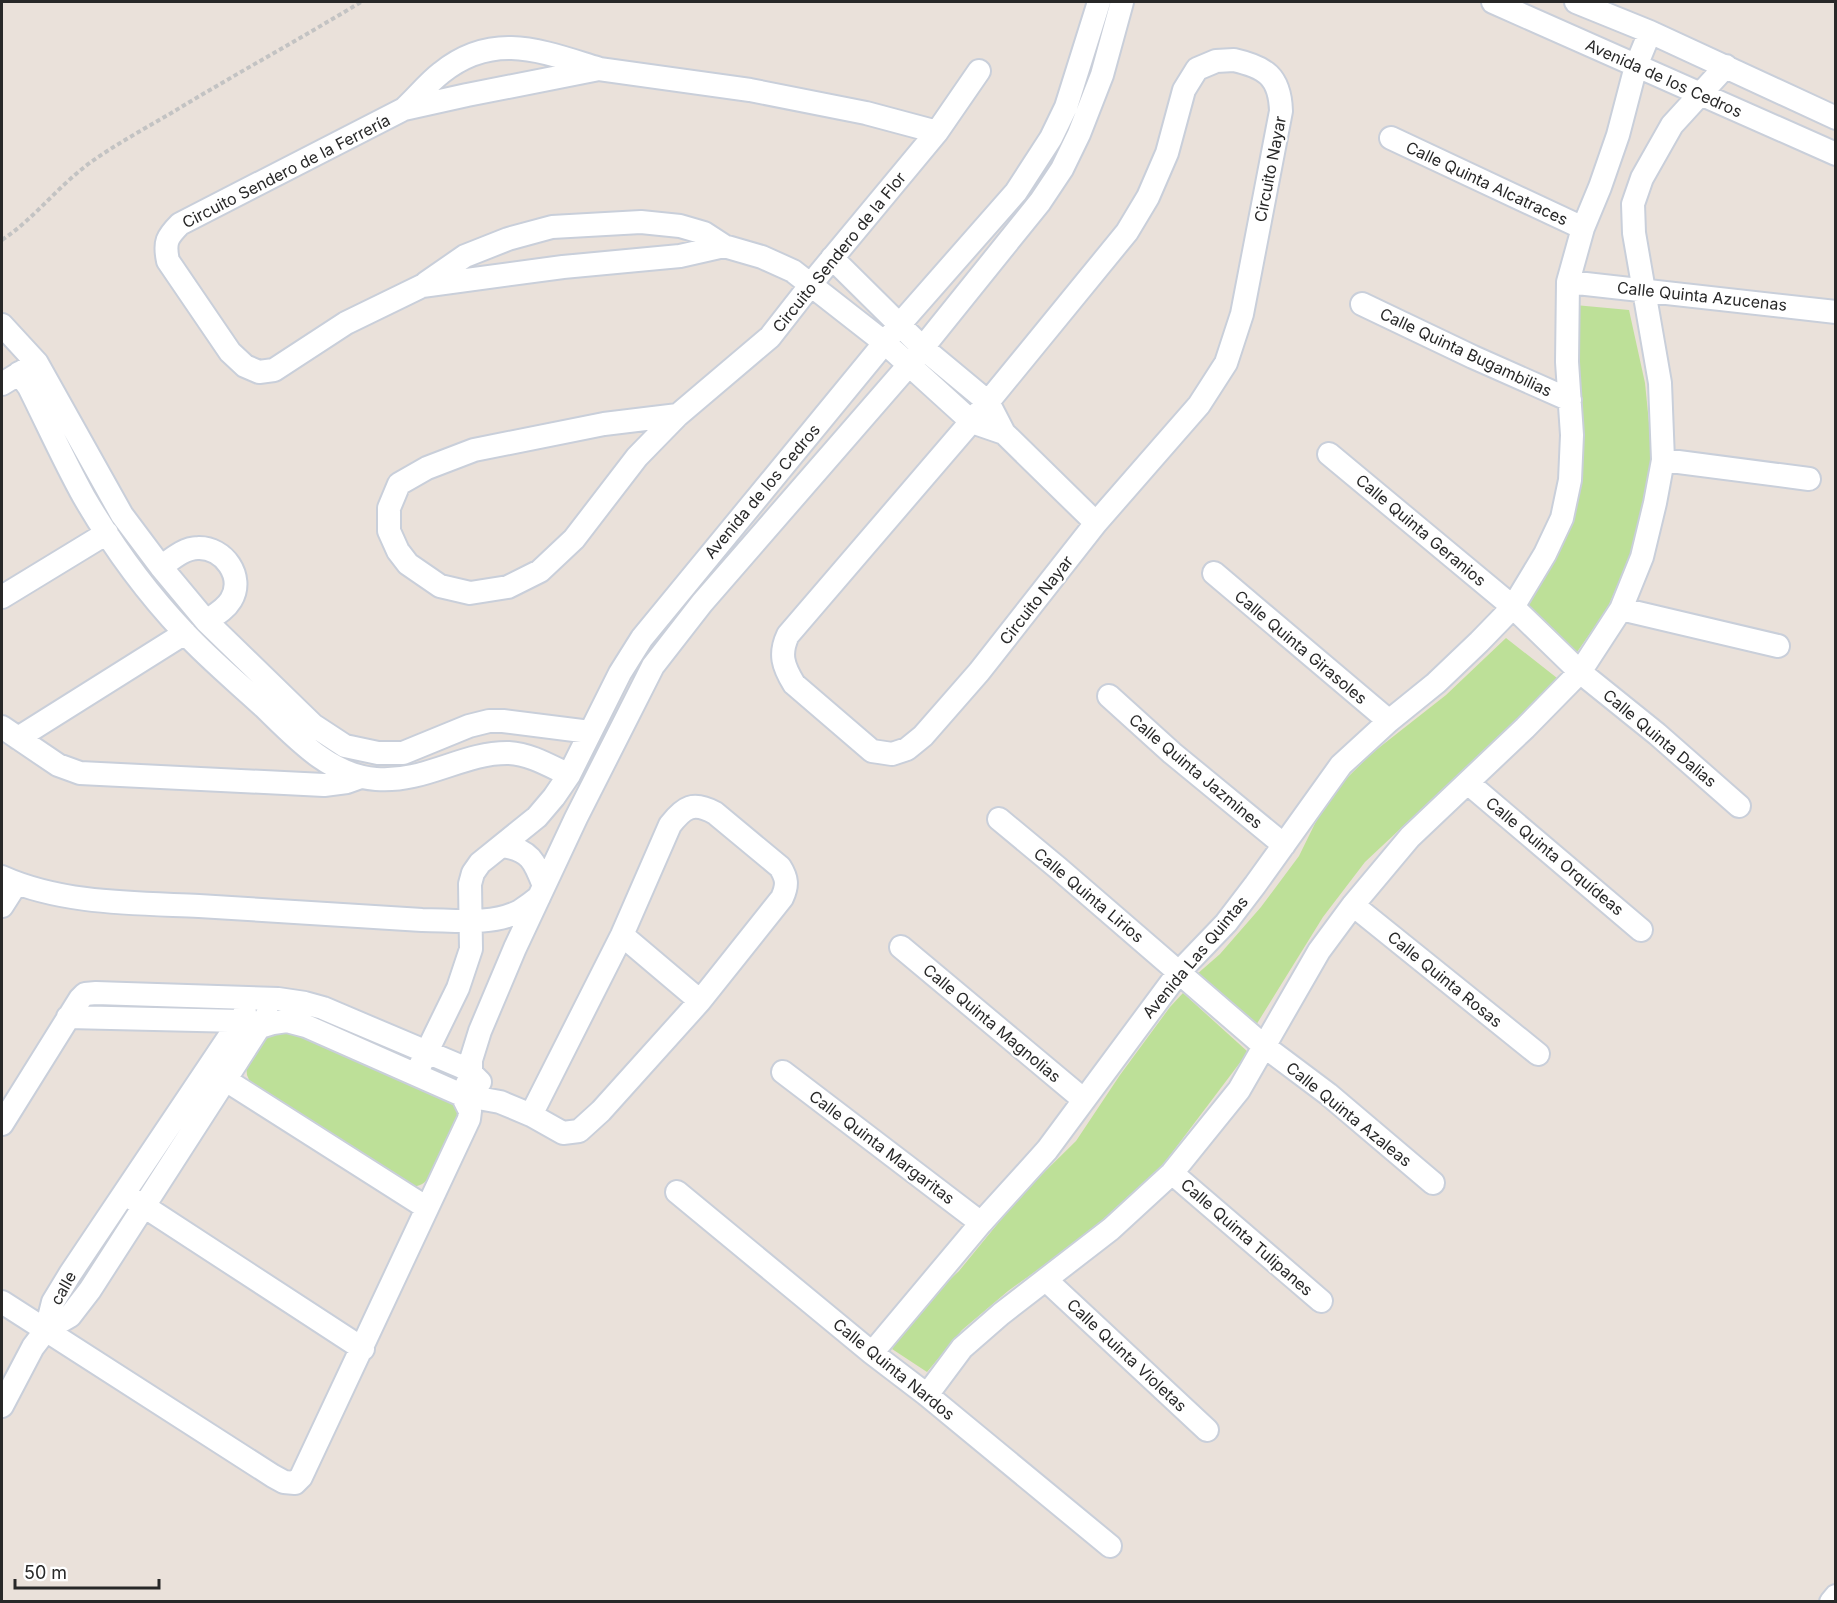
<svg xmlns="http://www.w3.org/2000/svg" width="1837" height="1603" viewBox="0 0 1837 1603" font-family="Inter,sans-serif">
<rect width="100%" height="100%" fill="#eae1da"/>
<path fill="#bde098" d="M1575 305 1629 310 1645 383 1652 453 1636 543 1607 609 1575 655 1528 607 1571 526 1583 462 1582 406 1575 347Z
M1506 638 1557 678 1519 722 1463 778 1414 816 1365 862 1323 917 1253 1030 1196 975 1220 954 1261 907 1299 856 1328 797 1371 754 1446 695Z
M1183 993 1248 1052 1165 1162 1126 1203 1075 1243 1008 1291 962 1330 927 1372 892 1349 908 1319 959 1271 1021 1195 1076 1141 1120 1075 1170 1007Z
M282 1027 450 1098 458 1109V1117L431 1175C426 1182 421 1187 412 1186L250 1082 247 1075 246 1065 269 1032Z"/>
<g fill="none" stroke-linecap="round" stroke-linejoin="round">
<defs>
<path id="minor" d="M1493 2 1836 154
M1576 2 1650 32 1836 118
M1234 60C1265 67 1280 76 1281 111L1242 314 1226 363 1199 405 1096 523 979 672 923 736 907 749 892 754 872 751 794 684C783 666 779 654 788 635L988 402 1127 232 1148 197 1167 153 1184 90 1197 69 1216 61Z
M405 108C417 97 428 83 441 73 493 31 541 51 597 68
M937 132 866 113 750 90 599 69 467 95 404 109 180 224C167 237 164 242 168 261L230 352 245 366 259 372 274 370 346 323 422 286 563 267 680 256 724 246 762 257 793 271 885 343 972 422 1004 433
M1391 138 1583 228
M832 258 923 348 988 402 1004 433 1096 523
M1568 282 1836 312
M426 283 465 256 508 239 552 227 641 222 680 226 704 233 724 246
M1362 304 1473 357 1570 400
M2 325 37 363 122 515 161 567 206 621 313 725 345 746 378 753H403L469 726 489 721H503L590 732
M19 373 29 387C47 423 64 461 84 497 112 545 146 592 184 632 209 659 237 682 264 707 295 737 330 776 376 779 425 783 463 752 509 753 530 754 550 766 569 775
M2 384 33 365
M678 415 604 424 474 450 427 468 399 484 389 508V531L398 551 408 564 440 586 470 593 508 587 540 571 574 539 637 457 678 415 770 337 820 273 937 132 979 71
M1329 454 1513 607 1580 672 1657 734 1739 806
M1663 460 1809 479
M161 567C172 559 184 548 198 548 224 547 245 577 231 600 225 610 215 615 206 621
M1214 573 1389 721
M2 597 107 533
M1621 609 1778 646
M1109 696 1172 753 1284 845
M2 727 58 765 80 773 324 785 347 782 361 777
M18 738 185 633
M1468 783 1641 930
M999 819 1058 868 1264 1046 1328 1094 1433 1183
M502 846C530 849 535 862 544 886
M2 877C62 904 134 903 199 906 273 911 348 915 422 920 453 920 491 926 520 911 526 907 533 902 539 897
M1353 905 1538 1054
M2 906 16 884
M622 935 700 1001
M901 947 1084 1100
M68 1017 240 1021 260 1027 273 1023 287 1021 306 1026 462 1095 500 1102 531 1115 563 1133 579 1131 601 1111 700 1001 782 898C788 885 787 878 780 867L715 813C693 801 684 807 670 825L622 935 531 1115
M213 1072 427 1208
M783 1072 981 1223
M416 1074 458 988 471 949 470 884 473 873 480 863 537 817 554 797 569 775 620 673 642 638 900 324 1016 192 1051 138 1066 107 1099 2
M2 1124 80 999 85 994 96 993 278 999 305 1003 323 1008 467 1069 480 1082
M1172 1173 1321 1301
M677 1192 872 1353 927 1395 1110 1546
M133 1199 363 1349
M1046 1280 1207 1430
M2 1302 273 1476 284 1482 295 1483 301 1477 469 1119 470 1111 462 1095 471 1075V1060L480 1031 515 948 576 818 653 666 702 603 908 366 1040 202 1062 169 1079 134 1102 75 1122 2
M46 1330 53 1302 70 1274 245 1013
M872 1353 981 1223 1047 1150 1179 972 1226 923 1255 885 1341 765 1389 721 1436 683 1479 642 1513 607 1545 554 1562 518 1570 480 1572 435 1567 362 1568 282 1583 228 1600 187 1618 135 1636 66 1650 32
M927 1395 962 1348 1001 1314 1111 1229 1172 1173 1239 1090 1319 951 1353 905 1410 837 1525 728 1580 672 1621 609 1642 557 1655 503 1663 460 1660 383 1634 233 1633 204 1642 178 1672 125 1726 66
M2 1406 33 1347 46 1330 70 1316 90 1290 267 1015
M1831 1602 1836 1596"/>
</defs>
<use href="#minor" stroke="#c9cfda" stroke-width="26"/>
<path stroke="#c3c3c3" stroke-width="4" stroke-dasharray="4.5 3" stroke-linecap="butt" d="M2 240C35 218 58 186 91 162 115 145 142 130 168 115 232 76 298 40 361 2"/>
<use href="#minor" stroke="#fff" stroke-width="22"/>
</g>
<g text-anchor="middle" stroke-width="4.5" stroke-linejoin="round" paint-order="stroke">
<g font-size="16" fill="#282828" stroke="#fff">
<text transform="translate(1664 78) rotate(24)" y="6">Avenida de los Cedros</text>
<text transform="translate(1270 169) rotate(-79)" y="6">Circuito Nayar</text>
<text transform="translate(286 171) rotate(-27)" y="6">Circuito Sendero de la Ferrería</text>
<text transform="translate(1487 183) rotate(25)" y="6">Calle Quinta Alcatraces</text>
<text transform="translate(839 252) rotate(-51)" y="6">Circuito Sendero de la Flor</text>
<text transform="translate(1702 296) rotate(6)" y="6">Calle Quinta Azucenas</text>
<text transform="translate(1466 352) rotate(25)" y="6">Calle Quinta Bugambilias</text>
<text transform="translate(762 491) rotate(-50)" y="6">Avenida de los Cedros</text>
<text transform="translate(1421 530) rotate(40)" y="6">Calle Quinta Geranios</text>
<text transform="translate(1036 600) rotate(-52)" y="6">Circuito Nayar</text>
<text transform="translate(1301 647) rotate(40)" y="6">Calle Quinta Girasoles</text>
<text transform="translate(1660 738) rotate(40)" y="6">Calle Quinta Dalias</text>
<text transform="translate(1196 771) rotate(40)" y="6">Calle Quinta Jazmines</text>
<text transform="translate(1555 856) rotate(40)" y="6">Calle Quinta Orquídeas</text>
<text transform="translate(1089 895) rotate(40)" y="6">Calle Quinta Lirios</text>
<text transform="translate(1195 957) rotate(-50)" y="6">Avenida Las Quintas</text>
<text transform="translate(1445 979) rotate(39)" y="6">Calle Quinta Rosas</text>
<text transform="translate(992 1023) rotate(40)" y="6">Calle Quinta Magnolias</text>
<text transform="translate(1349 1114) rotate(39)" y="6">Calle Quinta Azaleas</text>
<text transform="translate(882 1147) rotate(37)" y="6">Calle Quinta Margaritas</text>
<text transform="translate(1247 1237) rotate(41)" y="6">Calle Quinta Tulipanes</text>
<text transform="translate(63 1288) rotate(-61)" y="6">calle</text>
<text transform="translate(1127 1355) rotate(43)" y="6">Calle Quinta Violetas</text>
<text transform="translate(894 1369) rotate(39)" y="6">Calle Quinta Nardos</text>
</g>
</g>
<rect width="1837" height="1603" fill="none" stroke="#282828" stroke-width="6"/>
<path d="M15 1579v9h144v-9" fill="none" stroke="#282828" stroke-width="3"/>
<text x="24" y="1579" font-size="18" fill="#282828" stroke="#ffffff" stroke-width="4.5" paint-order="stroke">50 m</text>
</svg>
